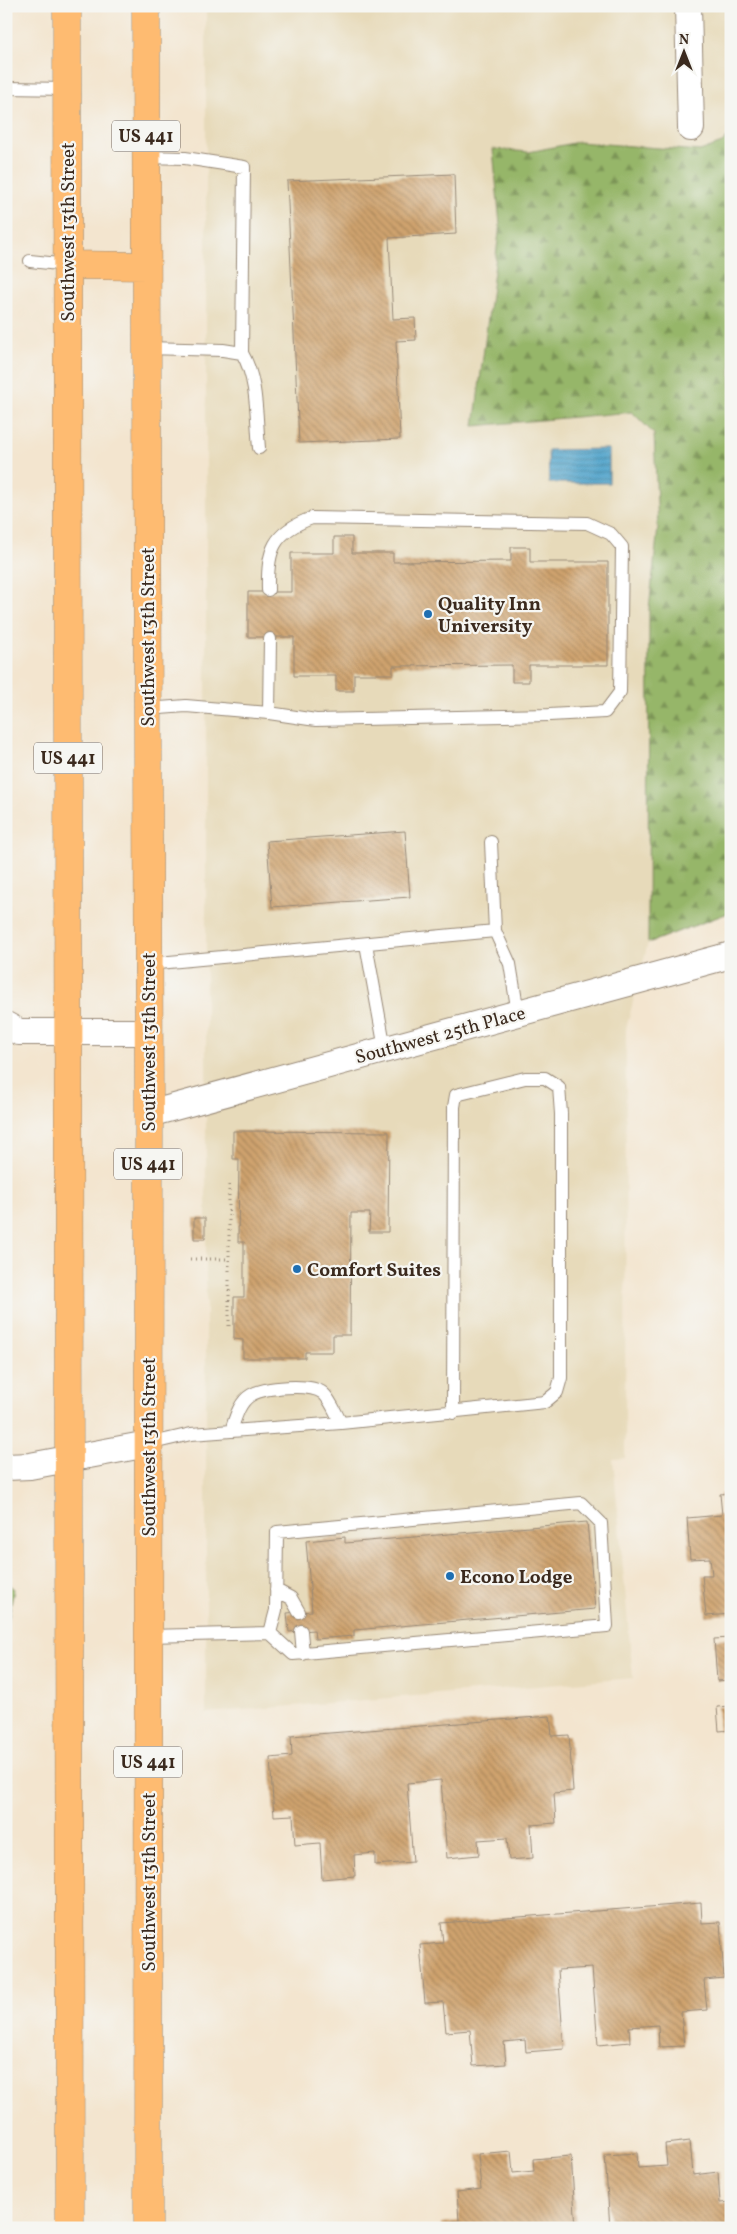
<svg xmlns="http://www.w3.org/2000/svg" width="737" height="2234" viewBox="0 0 737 2234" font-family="Vollkorn,serif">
<defs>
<pattern id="forest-firs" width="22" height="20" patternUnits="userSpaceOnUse" patternTransform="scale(1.25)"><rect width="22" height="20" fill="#96b669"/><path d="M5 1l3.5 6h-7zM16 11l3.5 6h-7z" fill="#7c9456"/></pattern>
<pattern id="water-rules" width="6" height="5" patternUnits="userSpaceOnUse" patternTransform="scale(1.25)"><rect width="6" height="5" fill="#4fa3cb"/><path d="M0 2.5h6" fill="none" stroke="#4385a4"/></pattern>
<pattern id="building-back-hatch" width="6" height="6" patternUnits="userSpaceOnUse" patternTransform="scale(1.25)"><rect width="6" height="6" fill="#cfa36e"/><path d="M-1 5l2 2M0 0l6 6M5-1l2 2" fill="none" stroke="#a9855a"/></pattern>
</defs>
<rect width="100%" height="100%" fill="#f6f6f2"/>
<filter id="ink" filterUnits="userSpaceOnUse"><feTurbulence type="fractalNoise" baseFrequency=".02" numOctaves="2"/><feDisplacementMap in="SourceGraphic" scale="10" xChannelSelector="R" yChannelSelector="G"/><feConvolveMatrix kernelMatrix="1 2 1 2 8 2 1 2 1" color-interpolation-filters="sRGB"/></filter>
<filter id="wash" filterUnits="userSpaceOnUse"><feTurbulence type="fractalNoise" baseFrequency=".0096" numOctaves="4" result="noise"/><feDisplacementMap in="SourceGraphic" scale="20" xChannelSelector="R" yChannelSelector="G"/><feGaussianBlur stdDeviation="1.12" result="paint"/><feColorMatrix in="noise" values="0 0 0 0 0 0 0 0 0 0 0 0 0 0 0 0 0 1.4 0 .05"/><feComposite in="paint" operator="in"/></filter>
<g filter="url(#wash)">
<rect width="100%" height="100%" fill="#f3e5cf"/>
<path fill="#e7daba" d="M206 6H731V134L722 143 700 151 578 142 529 152 493 149 500 225 474 426 632 412 654 434 658 528 649 609 648 943 626 1029 625 1458 613 1459 633 1678 206 1713Z"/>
<path fill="url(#forest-firs)" stroke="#687044" d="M731 134V912L648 943 649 609 658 528 654 434 632 412 474 426 500 225 493 149 529 152 578 142 700 151 722 143Z
M6 1582 14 1589 6 1630Z"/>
<path fill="url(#water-rules)" stroke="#456674" d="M609 449V483H549L548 450Z"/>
<g id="blocks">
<path fill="url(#building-back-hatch)" d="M454 174 456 234 389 238 393 319 415 318 416 340 396 341 400 439 299 443 287 181Z
M334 537H352V553H393V562L511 561V547H530V562H608V665H529V682H512V665L393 666V674H354V691H336V676H294V637H248V592H291V553H334Z
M405 831 410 897 272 907 267 841Z
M233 1131 389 1132 388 1232H369L370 1213H351L350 1335H333V1352H305V1358H243V1340L234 1339V1297H244V1242H238L239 1159H233Z
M194 1218H205V1239H194Z
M731 1493V1614L706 1616 702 1575H712L710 1558 690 1559 687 1518 722 1515 720 1494Z
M587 1522 595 1609 354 1630V1636L315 1639 314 1630 289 1632 287 1613 312 1611 306 1541 345 1537V1543Z
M731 1638V1680L717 1681 714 1639Z
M731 1706V1730L719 1731 717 1707Z
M550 1716 552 1736 569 1735 573 1791 554 1793 556 1823 531 1825 533 1858 509 1860 507 1838 478 1840 479 1855 447 1858 441 1780 407 1783 413 1862 375 1865V1853L354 1855 355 1876 322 1879 320 1843 295 1845 293 1815 274 1816 270 1758 292 1756 291 1736Z
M701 1903 702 1923 720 1922 724 1978 704 1980 707 2010 681 2012 684 2046 659 2047 658 2025 629 2027 630 2042 598 2045 592 1968 558 1970 564 2049 526 2052 525 2040 504 2042 506 2064 473 2066 470 2030 446 2032 443 2002 425 2003 420 1945 443 1943 441 1923Z
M690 2141 693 2175 718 2172 720 2203 731 2202V2228H610L605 2155 637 2153 638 2168 667 2166 665 2144Z
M511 2151 513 2173 534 2171 533 2159 571 2156 576 2228H441V2223L459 2221 457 2192 481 2189 478 2154Z"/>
</g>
</g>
<g filter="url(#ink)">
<use href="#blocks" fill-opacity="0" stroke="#978876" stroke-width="1"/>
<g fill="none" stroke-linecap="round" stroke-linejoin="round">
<defs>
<path id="lane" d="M6 88 67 89
M146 157 185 158 244 167 242 353
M30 261 68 265
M146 348 223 350 242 353C258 380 256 417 259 448
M147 709 186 706 269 713 316 720 549 715 605 712 620 692 622 547 611 534 587 523 312 518C273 532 267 550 268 590
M269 713 270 639
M495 931 510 964 518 1013
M366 944 385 1049
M148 964 495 931 491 842
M231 1431C235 1419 239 1402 251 1395 265 1387 310 1383 323 1393 331 1400 336 1414 341 1423
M148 1444 191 1434 341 1423 545 1402 557 1392 561 1378V1114L559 1087 545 1078H525L456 1095 454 1107 453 1413
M276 1590 291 1598 299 1612
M301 1631 303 1654
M148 1636 270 1633 276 1610 277 1532 581 1503 601 1523 607 1626 293 1654 270 1633"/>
<path id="street" d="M688 6 691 128
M6 1025 19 1032H148
M149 1114 731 955
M6 1467 30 1466 148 1444"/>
<path id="primary" d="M67 6 70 2228
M146 6 149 1114 148 2228
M68 265 146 266"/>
</defs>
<use href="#lane" stroke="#978876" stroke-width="14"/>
<use href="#street" stroke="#978876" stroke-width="28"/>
<use href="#primary" stroke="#978876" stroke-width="29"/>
<path stroke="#978876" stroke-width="3" stroke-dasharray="1 4" stroke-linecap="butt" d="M229 1185V1259
M190 1259H229V1329"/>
<use href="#lane" stroke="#fff" stroke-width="12"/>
<use href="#street" stroke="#fff" stroke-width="26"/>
<use href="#primary" stroke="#febb71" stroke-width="28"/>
</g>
</g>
<g fill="#1f6fb2" stroke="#f6f6f2" stroke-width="2">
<circle cx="428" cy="614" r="5"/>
<circle cx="297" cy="1269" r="5"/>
<circle cx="450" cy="1576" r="5"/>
</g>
<g text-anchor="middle" stroke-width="4.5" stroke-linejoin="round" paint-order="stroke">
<g fill="#f6f6f2" stroke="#73675e" stroke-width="1">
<rect x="112" y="120.5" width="68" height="31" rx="4"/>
<rect x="34" y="742.5" width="68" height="31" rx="4"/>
<rect x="114" y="1148.5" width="68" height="31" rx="4"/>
<rect x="114" y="1746.5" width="68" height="31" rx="4"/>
</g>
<g font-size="18" font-weight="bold" fill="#3b2a1e">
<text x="146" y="142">US 441</text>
<text x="68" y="764">US 441</text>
<text x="148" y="1170">US 441</text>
<text x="148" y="1768">US 441</text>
</g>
<g font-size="19" fill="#3b2a1e" stroke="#f6f6f2">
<text transform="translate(67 232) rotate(-90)" y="7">Southwest 13th Street</text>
<text transform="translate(147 637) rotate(-90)" y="7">Southwest 13th Street</text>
<text transform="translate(440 1034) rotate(-15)" y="7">Southwest 25th Place</text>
<text transform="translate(148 1042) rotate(-90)" y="7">Southwest 13th Street</text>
<text transform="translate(148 1447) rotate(-90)" y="7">Southwest 13th Street</text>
<text transform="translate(148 1882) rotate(-90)" y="7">Southwest 13th Street</text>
</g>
<g font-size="19" font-weight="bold" fill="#3b2a1e" stroke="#f6f6f2" text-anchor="start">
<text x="438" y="610">Quality Inn<tspan x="438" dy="22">University</tspan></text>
<text x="307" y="1276">Comfort Suites</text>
<text x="460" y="1583">Econo Lodge</text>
</g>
</g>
<rect width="737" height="2234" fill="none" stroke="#f6f6f2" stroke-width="25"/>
<g transform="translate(684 52)" stroke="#f6f6f2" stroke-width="4" paint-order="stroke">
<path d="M0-4L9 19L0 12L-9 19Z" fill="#3b2a1e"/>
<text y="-8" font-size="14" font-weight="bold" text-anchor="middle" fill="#3b2a1e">N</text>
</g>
</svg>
